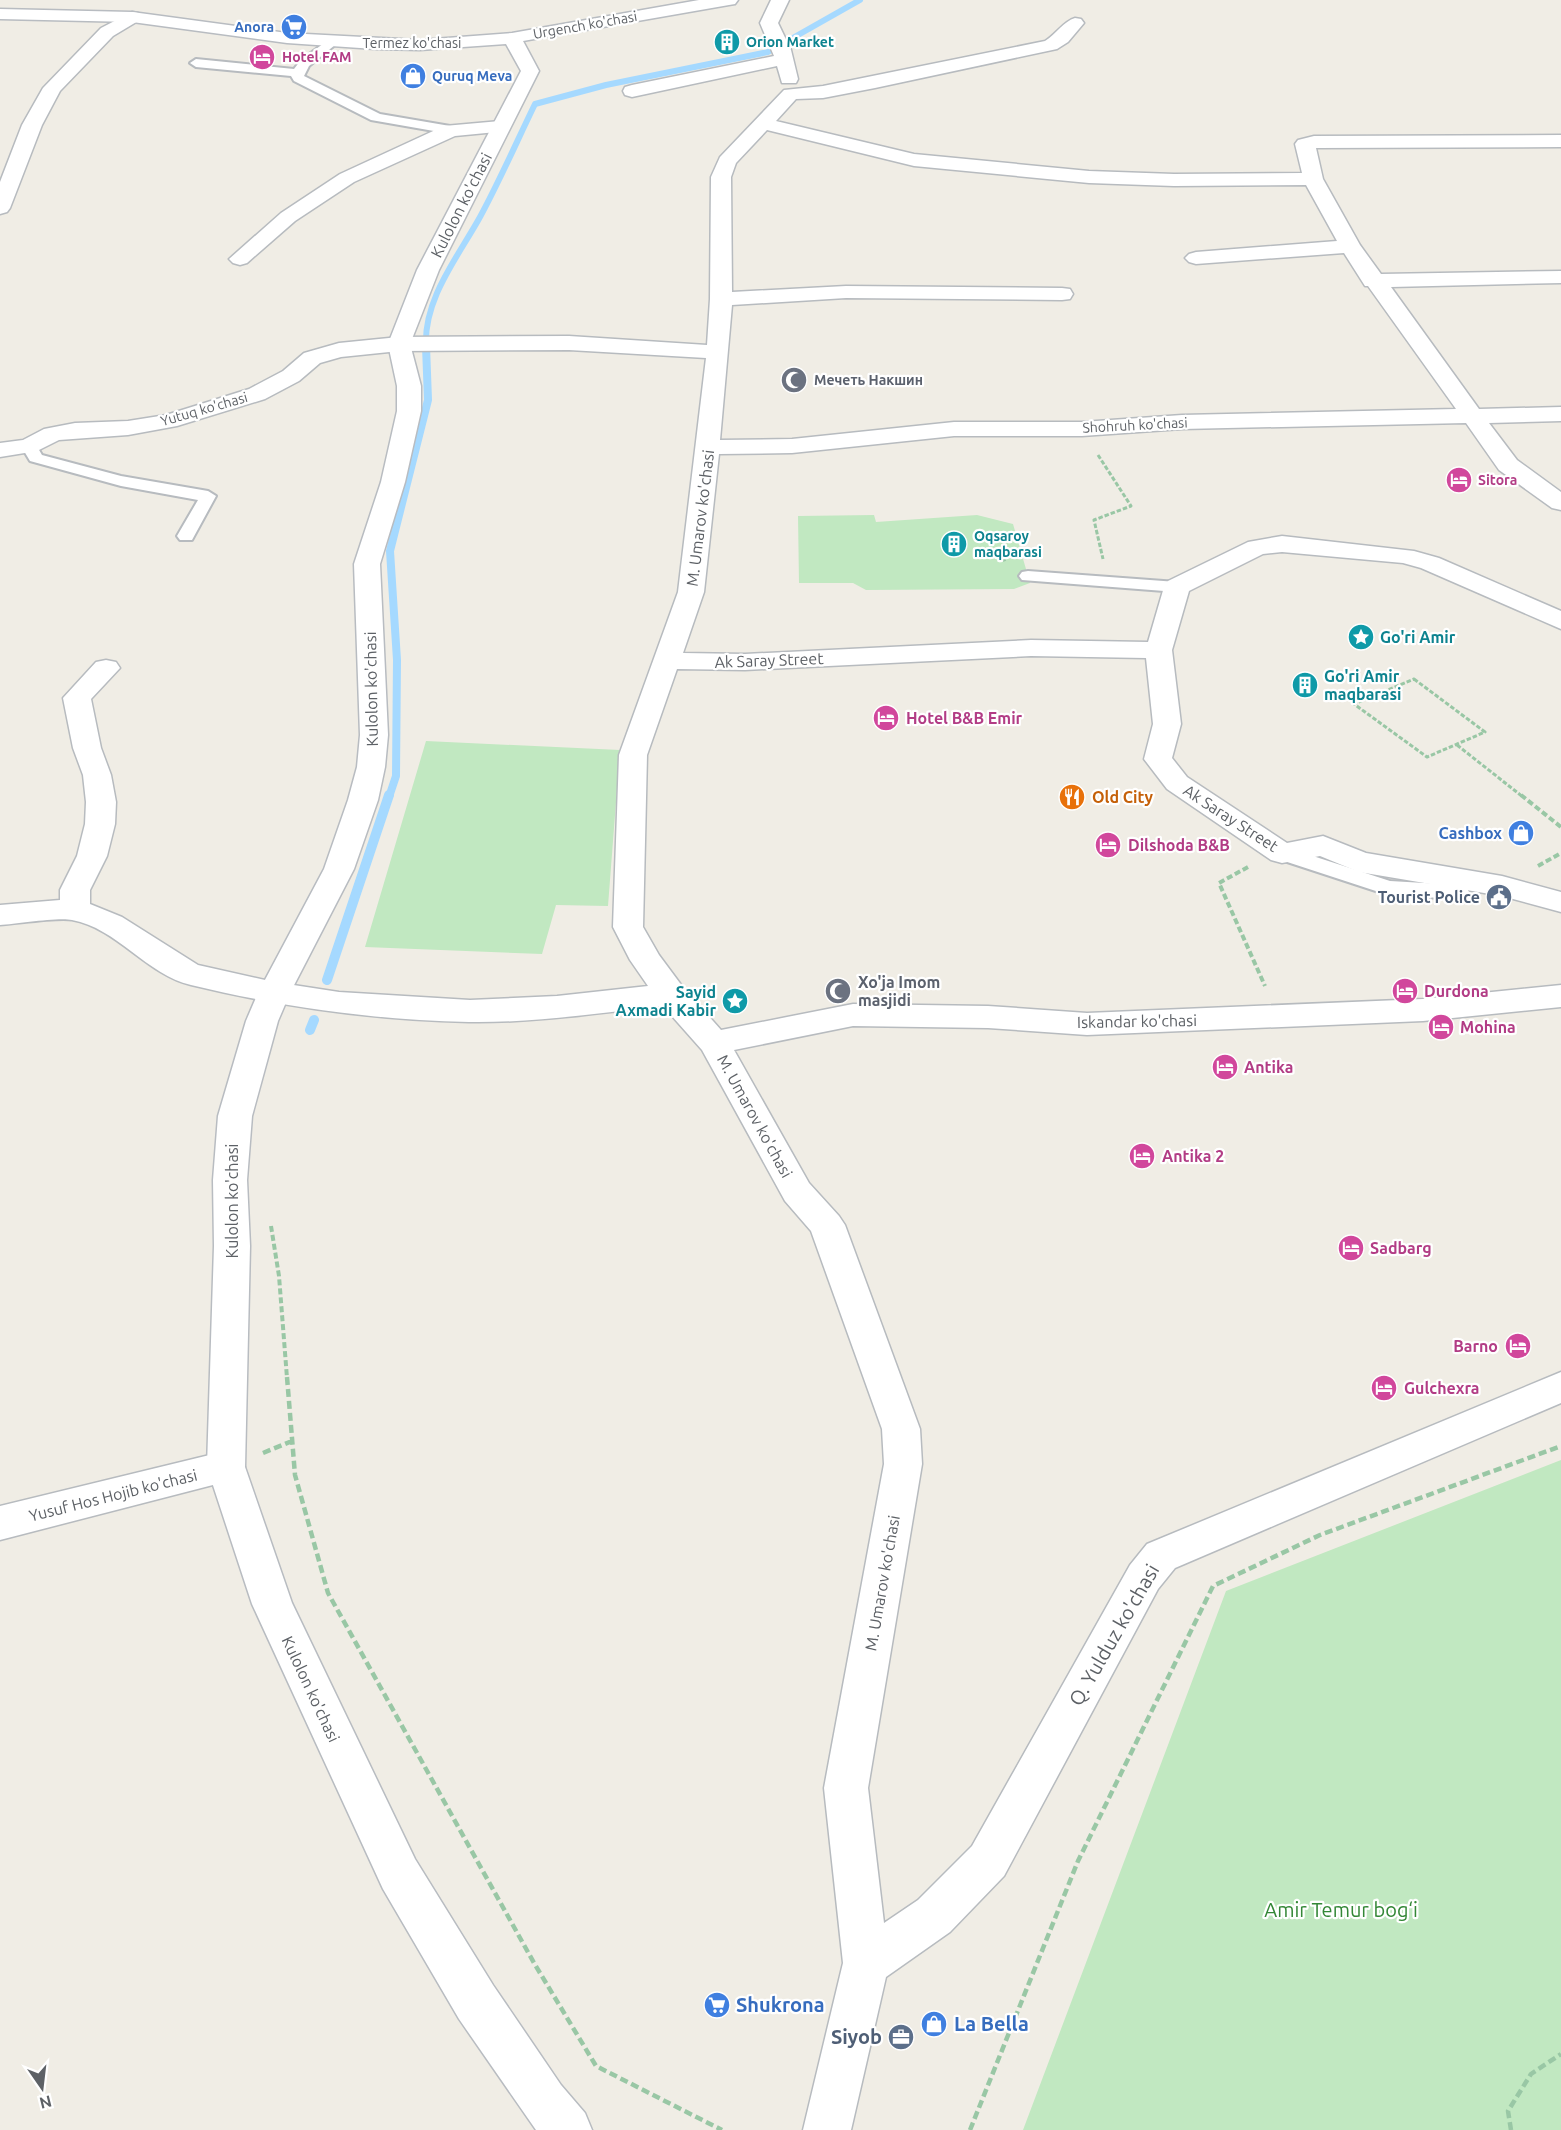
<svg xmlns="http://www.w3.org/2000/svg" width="1561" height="2130" viewBox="0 0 1561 2130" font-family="Ubuntu,sans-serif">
<rect width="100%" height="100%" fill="#f0ede5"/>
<path fill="#c1e8c1" d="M874 515 876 522 977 515 1013 524 1030 583 1014 589 866 590 853 583H799L798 516Z
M426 741 620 750 608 906 556 905 542 954 365 947Z
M1561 1460V2130H1023L1226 1591Z"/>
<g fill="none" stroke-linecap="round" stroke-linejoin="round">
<path stroke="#a5d9ff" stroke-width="6" d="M426 348C423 299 458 257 480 217 500 180 517 141 535 104L606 85 768 52 860 0"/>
<path stroke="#a5d9ff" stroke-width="8" d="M389 797 396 776 397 660 390 551 428 400 426 346"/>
<path stroke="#a5d9ff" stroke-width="10" d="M327 980 389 795
M310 1030 314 1020"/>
<defs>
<path id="service" d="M331 38 337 42 335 45 309 66 304 76 380 114 456 127 458 130 456 133 451 134 371 120 294 81 291 76 196 67 190 63 196 59 294 69 301 60Z
M29 441 35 443 42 455 121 476 208 491 216 496 192 540H180L177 536 198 500 121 486 30 461 21 446Z
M1028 571 1177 582 1183 583 1186 587 1183 591 1177 592 1022 580 1019 576 1022 572Z
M1282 846 1390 881 1459 885 1466 887 1469 892 1466 897 1459 899 1388 895 1275 858 1272 853 1275 848Z"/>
<path id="minor" d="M771 0H789L778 23 791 50 798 79 796 83H782L777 66 632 97 625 95 623 91 625 87 632 85 774 56 760 23Z
M132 12 138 13 141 17 138 21 113 36 60 91 42 125 10 208 7 212 0 214V182L22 125 43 88 101 28Z
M1075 18 1081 19 1084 23 1068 42 1057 49 875 88 823 98 796 99 776 121 914 154 1089 171 1174 174 1302 173 1295 144 1298 140 1314 136 1561 135V147L1316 148 1323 179 1360 245 1381 274 1561 271V283L1391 287 1479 409 1561 407V421L1489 423 1517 460 1561 492V510L1552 508 1499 470 1466 423 1182 429 1082 436H954L792 453 719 454 704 592 683 653 745 654 1031 640 1148 642 1164 587 1168 581 1248 542 1282 536 1414 551 1439 558 1561 611V629L1421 568 1403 563 1282 552 1263 554 1189 591 1172 650 1181 724 1172 758 1187 777 1287 843 1323 836 1366 853 1502 876 1561 892V912L1502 896 1359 872 1320 856 1282 863 1271 860 1167 789 1144 759 1153 724 1146 658 1031 656 745 670 677 669 647 755 643 927 659 955 682 986 721 1030 853 1004 988 1006 1087 1013 1423 999 1561 985V1007L1423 1021 1087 1035 988 1028 853 1026 734 1050 809 1183 839 1216 845 1225 920 1429 922 1464 868 1788 884 1923 918 1900 972 1846 1130 1565 1147 1544 1561 1372V1403L1175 1568 1158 1589 1004 1876 950 1932 886 1977 851 2130H803L843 1963 824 1788 884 1464 882 1429 811 1231 785 1201 702 1050 663 1006C599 1013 534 1023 469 1022 374 1020 282 1007 191 985 147 975 117 928 72 920 58 917 17 924 0 925V905L60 900V890L77 856 85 824 86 802 83 775 73 748 63 698 96 662 106 660 116 662 120 668 91 699 101 748 111 775 116 802 115 824 107 856 90 890V904L122 917 198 965 274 982 339 992 470 1000 557 996 648 986 630 960 613 927 619 755 678 592 706 358 569 350 399 351 341 357 320 363 299 381 265 399 177 426 128 435 59 440 37 451 0 457V443L23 440 44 429 75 423 128 421 166 415 249 389 283 371 304 353 339 343 399 337 569 336 707 345 710 299 711 177 720 157 784 90 823 86 1045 41C1056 34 1064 21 1075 18ZM767 130 914 166 1089 183 1174 186 1306 185 1337 241 1196 252 1189 254 1185 258 1189 262 1196 264 1344 253 1365 286H1368L1456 409 1182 415 1082 422H954L792 439 720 440 732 305 846 298 1062 300 1070 299 1073 294 1070 289 1062 288 846 286 732 292 731 177 736 163Z
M500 121 507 123 510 127 507 131 455 136 354 182 295 221 247 263 240 265 233 263 229 259 281 213 340 174 444 126Z
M226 1451 240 1456 245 1467 240 1478 0 1540V1506Z"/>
<path id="secondary" d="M699 0H738L735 4 729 5 523 41 539 71 439 270 410 344 421 386V411L405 482 380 564 388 735 385 767 378 800 354 869 290 993 278 1021 252 1116 247 1180 250 1246 245 1467 292 1603 415 1859 493 1985 561 2085 585 2113 592 2130H536L459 2019 383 1889 252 1604 207 1467 214 1246 213 1180 218 1116 246 1021 258 993 324 869 348 800 357 767 360 735 354 564 381 482 397 411V386L388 344 417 270 521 71 506 44 420 50 375 49 287 43 132 22 0 19V9L132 12 287 33 420 40 512 33Z"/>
</defs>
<use href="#service" stroke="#b7bbbf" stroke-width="4"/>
<use href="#minor" stroke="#b7bbbf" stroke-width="3"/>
<use href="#secondary" stroke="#b8bcc1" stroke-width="3"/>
<path stroke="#99c7a5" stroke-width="3" stroke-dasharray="4.5 2" stroke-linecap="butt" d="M1098 455 1131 506 1094 520 1103 559
M991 556H1003L1005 562
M1414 679 1485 732 1427 757 1354 704Z
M1457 745 1523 797"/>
<path stroke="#99c7a5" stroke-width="4" stroke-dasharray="6 3" stroke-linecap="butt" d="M1521 795 1561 827
M1538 866 1561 853
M1248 867 1219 883 1265 986
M271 1226 279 1276 287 1378"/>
<path stroke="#99c7a5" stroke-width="4.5" stroke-dasharray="8 4" stroke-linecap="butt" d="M287 1377 295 1475 328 1593 534 1963 596 2066 722 2130
M263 1453 292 1441
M970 2130 1078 1861 1213 1586 1320 1535 1561 1446
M1511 2130 1508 2111 1531 2074 1561 2054"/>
<use href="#service" fill="#fff" fill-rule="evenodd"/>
<use href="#minor" fill="#fff" fill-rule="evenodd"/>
<use href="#secondary" fill="#fff" fill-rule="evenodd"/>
</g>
<defs>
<symbol id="supermarket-disc" viewBox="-11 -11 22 22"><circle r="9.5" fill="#3f7fe0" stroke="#fff"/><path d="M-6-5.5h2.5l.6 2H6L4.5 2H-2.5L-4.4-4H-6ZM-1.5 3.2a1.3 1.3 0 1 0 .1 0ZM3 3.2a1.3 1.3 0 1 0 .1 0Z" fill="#fff"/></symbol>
<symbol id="building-disc" viewBox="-11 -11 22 22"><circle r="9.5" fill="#0f9aa8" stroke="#fff"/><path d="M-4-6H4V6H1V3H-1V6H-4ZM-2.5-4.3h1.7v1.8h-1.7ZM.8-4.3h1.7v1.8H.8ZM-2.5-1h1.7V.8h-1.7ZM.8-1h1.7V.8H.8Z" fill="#fff"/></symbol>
<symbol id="hotel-disc" viewBox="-11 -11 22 22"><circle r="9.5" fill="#d1479c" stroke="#fff"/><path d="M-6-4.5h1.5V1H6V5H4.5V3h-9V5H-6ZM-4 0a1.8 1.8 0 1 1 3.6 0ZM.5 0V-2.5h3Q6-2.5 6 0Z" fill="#fff"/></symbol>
<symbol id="shop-disc" viewBox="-11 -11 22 22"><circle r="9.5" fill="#3f7fe0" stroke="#fff"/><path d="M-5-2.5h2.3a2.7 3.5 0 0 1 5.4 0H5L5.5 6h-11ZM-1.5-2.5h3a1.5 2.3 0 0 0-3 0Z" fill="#fff"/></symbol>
<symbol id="mosque-disc" viewBox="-11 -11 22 22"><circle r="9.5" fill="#6b7280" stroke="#fff"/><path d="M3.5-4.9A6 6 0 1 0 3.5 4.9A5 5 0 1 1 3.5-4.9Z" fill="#fff"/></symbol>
<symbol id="sight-disc" viewBox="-11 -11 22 22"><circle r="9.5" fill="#0f9aa8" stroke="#fff"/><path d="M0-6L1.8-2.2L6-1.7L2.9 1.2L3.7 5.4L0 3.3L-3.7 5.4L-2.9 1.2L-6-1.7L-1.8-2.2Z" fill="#fff"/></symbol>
<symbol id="restaurant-disc" viewBox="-11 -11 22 22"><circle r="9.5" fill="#e8710a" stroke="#fff"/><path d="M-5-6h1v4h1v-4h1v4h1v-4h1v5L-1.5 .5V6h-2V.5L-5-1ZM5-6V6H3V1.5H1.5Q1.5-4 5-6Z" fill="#fff"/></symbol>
<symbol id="civic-disc" viewBox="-11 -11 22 22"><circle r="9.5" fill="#5c6f8a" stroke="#fff"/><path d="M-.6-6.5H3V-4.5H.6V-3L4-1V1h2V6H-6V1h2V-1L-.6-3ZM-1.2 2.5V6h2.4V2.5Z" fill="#fff"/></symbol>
<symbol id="office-disc" viewBox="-11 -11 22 22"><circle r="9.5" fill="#5c6f8a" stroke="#fff"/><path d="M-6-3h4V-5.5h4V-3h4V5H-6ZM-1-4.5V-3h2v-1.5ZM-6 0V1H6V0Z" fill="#fff"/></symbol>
</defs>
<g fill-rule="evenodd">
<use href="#supermarket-disc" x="279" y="12" width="30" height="30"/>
<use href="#building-disc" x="712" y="27" width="30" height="30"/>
<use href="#hotel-disc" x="247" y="42" width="30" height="30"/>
<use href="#shop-disc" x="398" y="61" width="30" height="30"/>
<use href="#mosque-disc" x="779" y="365" width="30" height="30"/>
<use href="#hotel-disc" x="1444" y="465" width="30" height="30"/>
<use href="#building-disc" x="939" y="529" width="30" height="30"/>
<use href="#sight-disc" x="1346" y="622" width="30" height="30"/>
<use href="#building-disc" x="1290" y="670" width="30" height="30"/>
<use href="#hotel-disc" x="871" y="703" width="30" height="30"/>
<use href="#restaurant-disc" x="1057" y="782" width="30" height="30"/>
<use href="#shop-disc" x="1506" y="818" width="30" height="30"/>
<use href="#hotel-disc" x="1093" y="830" width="30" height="30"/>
<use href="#civic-disc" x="1484" y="882" width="30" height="30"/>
<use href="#mosque-disc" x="823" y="976" width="30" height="30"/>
<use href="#hotel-disc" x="1390" y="976" width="30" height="30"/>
<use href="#sight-disc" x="720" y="986" width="30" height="30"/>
<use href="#hotel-disc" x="1426" y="1012" width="30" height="30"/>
<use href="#hotel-disc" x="1210" y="1052" width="30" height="30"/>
<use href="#hotel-disc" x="1127" y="1141" width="30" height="30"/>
<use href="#hotel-disc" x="1336" y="1233" width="30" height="30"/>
<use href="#hotel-disc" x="1503" y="1331" width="30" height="30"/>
<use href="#hotel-disc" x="1369" y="1373" width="30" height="30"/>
<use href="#supermarket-disc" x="702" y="1990" width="30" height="30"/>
<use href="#shop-disc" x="919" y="2009" width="30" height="30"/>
<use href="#office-disc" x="886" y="2022" width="30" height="30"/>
</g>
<g text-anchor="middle" stroke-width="4.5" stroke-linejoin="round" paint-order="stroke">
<g font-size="14" fill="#5d6166" stroke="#fff">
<text transform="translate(585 25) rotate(-10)" y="5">Urgench ko'chasi</text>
<text x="412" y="48">Termez ko'chasi</text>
<text transform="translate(204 409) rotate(-16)" y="5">Yutuq ko'chasi</text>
<text transform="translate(1135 425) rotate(-3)" y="5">Shohruh ko'chasi</text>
</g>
<g font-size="14" font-weight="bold" fill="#366cbe" stroke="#fff" text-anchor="end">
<text x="274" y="32">Anora</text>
<text x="432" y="81" text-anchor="start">Quruq Meva</text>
</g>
<g font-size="14" font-weight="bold" fill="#0d838f" stroke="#fff" text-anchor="start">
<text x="746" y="47">Orion Market</text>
<text x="974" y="541">Oqsaroy<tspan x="974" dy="16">maqbarasi</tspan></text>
</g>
<g font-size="14" font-weight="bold" fill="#b23c85" stroke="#fff" text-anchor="start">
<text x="282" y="62">Hotel FAM</text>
<text x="1478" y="485">Sitora</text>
</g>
<g font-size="14" font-weight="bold" fill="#5b616d" stroke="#fff" text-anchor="start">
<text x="814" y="385">Мечеть Накшин</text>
</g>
<g font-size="16" fill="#5d6166" stroke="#fff">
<text transform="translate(461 205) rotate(-63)" y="6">Kulolon ko'chasi</text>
<text transform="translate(700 518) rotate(-83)" y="6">M. Umarov ko'chasi</text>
<text transform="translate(769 660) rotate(-2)" y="6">Ak Saray Street</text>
<text transform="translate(371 689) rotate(-91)" y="6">Kulolon ko'chasi</text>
<text transform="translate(1231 818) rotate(33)" y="6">Ak Saray Street</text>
<text transform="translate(1137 1021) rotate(-1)" y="6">Iskandar ko'chasi</text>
<text transform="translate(755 1116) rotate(61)" y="6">M. Umarov ko'chasi</text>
<text transform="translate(232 1201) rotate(-90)" y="6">Kulolon ko'chasi</text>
<text transform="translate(113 1495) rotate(-14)" y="6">Yusuf Hos Hojib ko'chasi</text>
<text transform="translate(882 1583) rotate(-80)" y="6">M. Umarov ko'chasi</text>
<text transform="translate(311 1689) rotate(65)" y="6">Kulolon ko'chasi</text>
</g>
<g font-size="16" font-weight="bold" fill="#0d838f" stroke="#fff" text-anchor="start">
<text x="1380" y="643">Go'ri Amir</text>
<text x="1324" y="682">Go'ri Amir<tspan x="1324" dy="18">maqbarasi</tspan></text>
<text x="716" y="998" text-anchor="end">Sayid<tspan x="716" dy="18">Axmadi Kabir</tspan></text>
</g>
<g font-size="16" font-weight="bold" fill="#b23c85" stroke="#fff" text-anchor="start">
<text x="906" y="724">Hotel B&amp;B Emir</text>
<text x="1128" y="851">Dilshoda B&amp;B</text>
<text x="1424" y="997">Durdona</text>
<text x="1460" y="1033">Mohina</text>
<text x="1244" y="1073">Antika</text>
<text x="1162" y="1162">Antika 2</text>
<text x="1370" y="1254">Sadbarg</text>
<text x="1498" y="1352" text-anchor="end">Barno</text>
<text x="1404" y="1394">Gulchexra</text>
</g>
<g font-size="16" font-weight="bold" fill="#c56008" stroke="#fff" text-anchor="start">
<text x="1092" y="803">Old City</text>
</g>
<g font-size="16" font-weight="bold" fill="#366cbe" stroke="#fff" text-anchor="end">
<text x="1502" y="839">Cashbox</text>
</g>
<g font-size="16" font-weight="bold" fill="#4e5e75" stroke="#fff" text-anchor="end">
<text x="1480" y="903">Tourist Police</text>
</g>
<g font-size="16" font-weight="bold" fill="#5b616d" stroke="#fff" text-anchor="start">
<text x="858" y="988">Xo'ja Imom<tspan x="858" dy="18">masjidi</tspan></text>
</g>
<g font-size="20" fill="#5d6166" stroke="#fff">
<text transform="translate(1114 1635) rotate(-60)" y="7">Q. Yulduz ko'chasi</text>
</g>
<g font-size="20" fill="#338736" stroke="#fff">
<text x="1341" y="1917">Amir Temur bog‘i</text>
</g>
<g font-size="20" font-weight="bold" fill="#366cbe" stroke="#fff" text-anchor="start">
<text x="736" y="2012">Shukrona</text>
<text x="954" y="2031">La Bella</text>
</g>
<g font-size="20" font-weight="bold" fill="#4e5e75" stroke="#fff" text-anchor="end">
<text x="882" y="2044">Siyob</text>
</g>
</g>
<g transform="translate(42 2088) rotate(166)" stroke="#ffffff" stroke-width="4.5" paint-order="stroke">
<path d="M0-4.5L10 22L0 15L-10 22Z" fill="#5d6166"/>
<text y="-9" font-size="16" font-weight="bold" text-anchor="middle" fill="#5d6166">N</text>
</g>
</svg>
